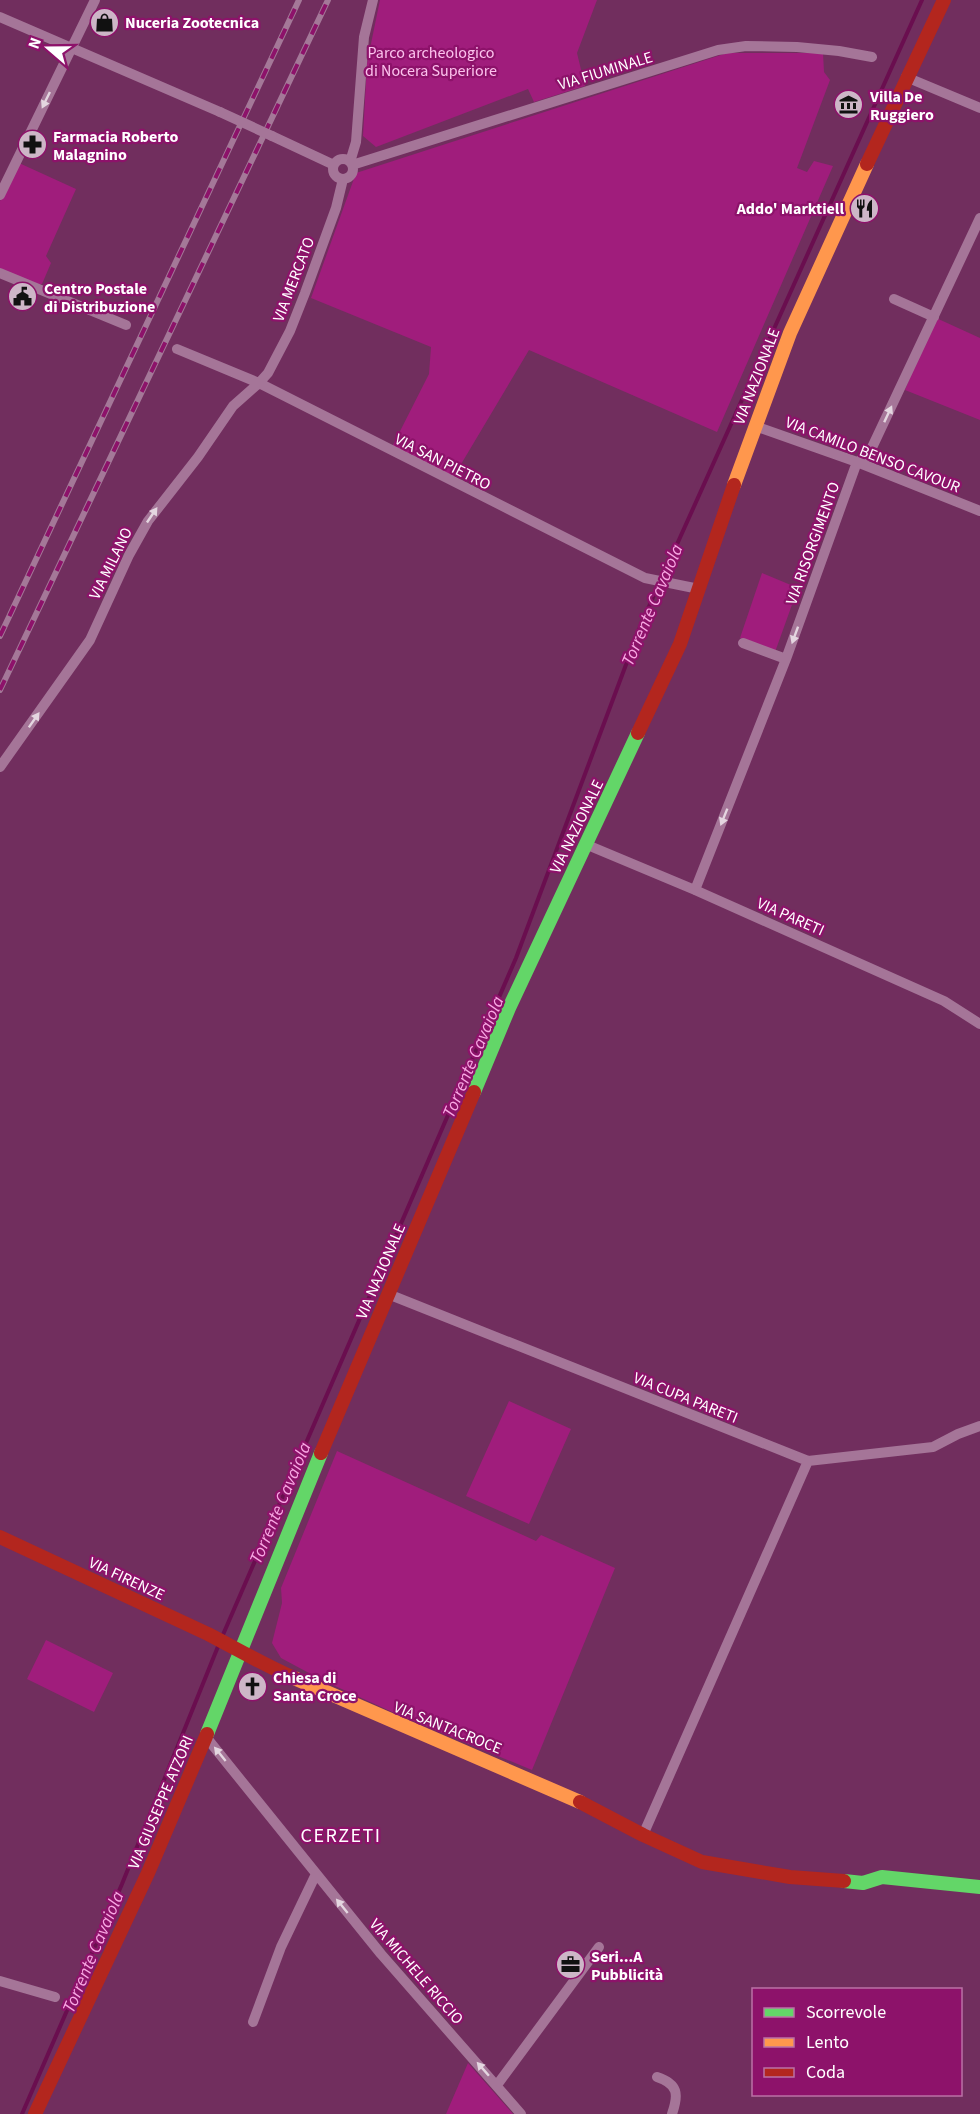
<svg xmlns="http://www.w3.org/2000/svg" width="980" height="2114" viewBox="0 0 980 2114" font-family="'Source Sans 3',sans-serif">
<rect width="100%" height="100%" fill="#712e5e"/>
<path fill="#a01d7c" d="M380 0H597L577 53 585 86 534 102 528 89 376 147 363 136 367 63Z
M727 53H823L824 72 830 80 797 168 807 172 814 161 833 166 717 432 529 350 451 481 392 447 429 374 431 347 311 298 356 173Z
M19 163 76 189 46 256 51 263 42 284 36 285 0 270V201Z
M934 317 980 338V420L905 390Z
M762 573 798 588 775 652 740 638Z
M509 1401 571 1429 529 1524 466 1496Z
M337 1451 536 1541 541 1535 615 1568 532 1770 401 1716 322 1680 281 1658 272 1643 282 1603 281 1588Z
M46 1640 113 1673 94 1712 27 1679Z
M468 2063 513 2114H446Z"/>
<g fill="none" stroke-linecap="round" stroke-linejoin="round">
<path stroke="#6a0e4f" stroke-width="4" d="M222 1637 516 958 642 622 922 0
M22 2114 122 1884 219 1644"/>
<path stroke="#a57598" stroke-width="10" d="M0 17 220 112
M906 77 980 108
M272 136 334 165
M333 169a10 10 0 1 1 20 0a10 10 0 1 1-20 0Z
M350 162 356 142 364 37 373 0
M352 165 718 50 746 46 797 47 839 51 872 57
M0 195 95 0
M0 273 126 325
M894 299 934 317
M177 349 259 383 645 578 699 589
M755 426 857 462 980 511
M743 643 786 659
M0 767 90 640 129 555 148 521 198 457 233 406 259 383 268 373 290 331 305 293 336 208 343 179
M585 844 695 890 944 1001 980 1024
M695 890 786 659 857 462 868 456 980 218
M388 1294 808 1461 933 1447 958 1434 980 1426
M206 1737 381 1954 521 2114
M643 1835 808 1461
M0 1981 55 1997
M253 2022 281 1947 316 1874
M657 2077C678 2084 679 2094 672 2114
M497 2085 599 1947"/>
<path stroke="#63d668" stroke-width="14" d="M474 1092 509 1008 638 733
M207 1734 321 1453
M844 1881 863 1883 882 1877 980 1887"/>
<path stroke="#ff974d" stroke-width="14" d="M734 485 790 333 867 164
M294 1678 580 1802"/>
<path stroke="#b3261e" stroke-width="14" d="M867 164 944 0
M638 733 680 644 734 485
M321 1453 474 1092
M0 1537 208 1634C237 1649 264 1665 294 1678
M580 1802 643 1835 702 1862 790 1877 844 1881
M35 2114 148 1873 207 1734"/>
<defs>
<path id="rail" d="M0 636 299 0
M0 690 328 0"/>
</defs>
<use href="#rail" stroke="#a47898" stroke-width="6"/>
<use href="#rail" stroke="#8d126a" stroke-width="4" stroke-dasharray="11" stroke-linecap="butt"/>
<path stroke="#a57598" stroke-width="10" d="M220 112 272 136"/>
</g>
<defs><path id="oneway-solid" d="M-6-.8H1V-3.2L6.5 0L1 3.2V.8H-6Z" transform="scale(1.5)"/></defs>
<g fill="#e4d6e0">
<use href="#oneway-solid" transform="translate(46 100) rotate(116)"/>
<use href="#oneway-solid" transform="translate(888 414) rotate(-65)"/>
<use href="#oneway-solid" transform="translate(152 515) rotate(-56)"/>
<use href="#oneway-solid" transform="translate(795 635) rotate(110)"/>
<use href="#oneway-solid" transform="translate(34 720) rotate(-55)"/>
<use href="#oneway-solid" transform="translate(724 817) rotate(112)"/>
<use href="#oneway-solid" transform="translate(220 1754) rotate(-129)"/>
<use href="#oneway-solid" transform="translate(342 1906) rotate(-129)"/>
<use href="#oneway-solid" transform="translate(483 2069) rotate(-131)"/>
</g>
<defs>
<symbol id="shop-disc" viewBox="-11 -11 22 22"><circle r="9.5" fill="#cdb6c7" stroke="#8d126a"/><path d="M-5-2.5h2.3a2.7 3.5 0 0 1 5.4 0H5L5.5 6h-11ZM-1.5-2.5h3a1.5 2.3 0 0 0-3 0Z" fill="#111"/></symbol>
<symbol id="museum-disc" viewBox="-11 -11 22 22"><circle r="9.5" fill="#cdb6c7" stroke="#8d126a"/><path d="M0-6L6-3V-2H-6V-3ZM-5-1h2V3h-2ZM-1-1h2V3h-2ZM3-1h2V3H3ZM-6 4H6V6H-6Z" fill="#111"/></symbol>
<symbol id="pharmacy-disc" viewBox="-11 -11 22 22"><circle r="9.5" fill="#cdb6c7" stroke="#8d126a"/><path d="M-2-6h4v4h4v4h-4v4h-4v-4h-4v-4h4Z" fill="#111"/></symbol>
<symbol id="restaurant-disc" viewBox="-11 -11 22 22"><circle r="9.5" fill="#cdb6c7" stroke="#8d126a"/><path d="M-5-6h1v4h1v-4h1v4h1v-4h1v5L-1.5 .5V6h-2V.5L-5-1ZM5-6V6H3V1.5H1.5Q1.5-4 5-6Z" fill="#111"/></symbol>
<symbol id="civic-disc" viewBox="-11 -11 22 22"><circle r="9.5" fill="#cdb6c7" stroke="#8d126a"/><path d="M-.6-6.5H3V-4.5H.6V-3L4-1V1h2V6H-6V1h2V-1L-.6-3ZM-1.2 2.5V6h2.4V2.5Z" fill="#111"/></symbol>
<symbol id="church-disc" viewBox="-11 -11 22 22"><circle r="9.5" fill="#cdb6c7" stroke="#8d126a"/><path d="M-1.2-6h2.4v3.5h3.3v2.4h-3.3V6h-2.4V-.1h-3.3v-2.4h3.3Z" fill="#111"/></symbol>
<symbol id="office-disc" viewBox="-11 -11 22 22"><circle r="9.5" fill="#cdb6c7" stroke="#8d126a"/><path d="M-6-3h4V-5.5h4V-3h4V5H-6ZM-1-4.5V-3h2v-1.5ZM-6 0V1H6V0Z" fill="#111"/></symbol>
</defs>
<g fill-rule="evenodd">
<use href="#shop-disc" x="88" y="6" width="33" height="33"/>
<use href="#museum-disc" x="832" y="88" width="33" height="33"/>
<use href="#pharmacy-disc" x="16" y="128" width="33" height="33"/>
<use href="#restaurant-disc" x="848" y="192" width="33" height="33"/>
<use href="#civic-disc" x="6" y="280" width="33" height="33"/>
<use href="#church-disc" x="236" y="1670" width="33" height="33"/>
<use href="#office-disc" x="554" y="1948" width="33" height="33"/>
</g>
<g text-anchor="middle" stroke-width="4.5" stroke-linejoin="round" paint-order="stroke">
<g font-size="16" font-weight="bold" fill="#fff" stroke="#8d126a" text-anchor="start">
<text x="125" y="28">Nuceria Zootecnica</text>
<text x="870" y="102">Villa De<tspan x="870" dy="18">Ruggiero</tspan></text>
<text x="53" y="142">Farmacia Roberto<tspan x="53" dy="18">Malagnino</tspan></text>
<text x="844" y="214" text-anchor="end">Addo' Marktiell</text>
<text x="44" y="294">Centro Postale<tspan x="44" dy="18">di Distribuzione</tspan></text>
<text x="273" y="1683">Chiesa di<tspan x="273" dy="18">Santa Croce</tspan></text>
<text x="591" y="1962">Seri...A<tspan x="591" dy="18">Pubblicità</tspan></text>
</g>
<g font-size="16" fill="#fcc2ed" stroke="#8d126a">
<text x="431" y="58">Parco archeologico<tspan x="431" dy="18">di Nocera Superiore</tspan></text>
</g>
<g font-size="16" fill="#fff" stroke="#8d126a">
<text transform="translate(605 70) rotate(-17)" y="6">VIA FIUMINALE</text>
<text transform="translate(293 279) rotate(-69)" y="6">VIA MERCATO</text>
<text transform="translate(756 376) rotate(-69)" y="6">VIA NAZIONALE</text>
<text transform="translate(873 454) rotate(21)" y="6">VIA CAMILO BENSO CAVOUR</text>
<text transform="translate(443 461) rotate(27)" y="6">VIA SAN PIETRO</text>
<text transform="translate(812 543) rotate(-70)" y="6">VIA RISORGIMENTO</text>
<text transform="translate(110 563) rotate(-64)" y="6">VIA MILANO</text>
<text transform="translate(576 826) rotate(-64)" y="6">VIA NAZIONALE</text>
<text transform="translate(791 916) rotate(24)" y="6">VIA PARETI</text>
<text transform="translate(380 1271) rotate(-67)" y="6">VIA NAZIONALE</text>
<text transform="translate(686 1397) rotate(22)" y="6">VIA CUPA PARETI</text>
<text transform="translate(127 1578) rotate(25)" y="6">VIA FIRENZE</text>
<text transform="translate(448 1727) rotate(22)" y="6">VIA SANTACROCE</text>
<text transform="translate(160 1802) rotate(-67)" y="6">VIA GIUSEPPE ATZORI</text>
<text transform="translate(417 1971) rotate(49)" y="6">VIA MICHELE RICCIO</text>
</g>
<g font-size="18" font-style="italic" fill="#f8a7e3" stroke="#8d126a">
<text transform="translate(652 605) rotate(-67)" y="6">Torrente Cavaiola</text>
<text transform="translate(473 1057) rotate(-67)" y="6">Torrente Cavaiola</text>
<text transform="translate(280 1503) rotate(-67)" y="6">Torrente Cavaiola</text>
<text transform="translate(93 1952) rotate(-67)" y="6">Torrente Cavaiola</text>
</g>
<g font-size="20" letter-spacing="1.5" fill="#fff" stroke="#8d126a">
<text x="341" y="1842">CERZETI</text>
</g>
</g>
<rect x="752" y="1988" width="210" height="108" fill="#8d126a" stroke="#bb71a6" stroke-width="1.5"/>
<rect x="764" y="2008" width="30" height="9" fill="#63d668" stroke="#bb71a6" stroke-width="1.5"/>
<text x="806" y="2018" font-size="18" fill="#ffffff">Scorrevole</text>
<rect x="764" y="2038" width="30" height="9" fill="#ff974d" stroke="#bb71a6" stroke-width="1.5"/>
<text x="806" y="2048" font-size="18" fill="#ffffff">Lento</text>
<rect x="764" y="2068" width="30" height="9" fill="#b3261e" stroke="#bb71a6" stroke-width="1.5"/>
<text x="806" y="2078" font-size="18" fill="#ffffff">Coda</text>
<g transform="translate(48 48) rotate(290)" stroke="#8d126a" stroke-width="4.5" paint-order="stroke">
<path d="M0-4.5L10 22L0 15L-10 22Z" fill="#ffffff"/>
<text y="-9" font-size="16" font-weight="bold" text-anchor="middle" fill="#ffffff">N</text>
</g>
</svg>
